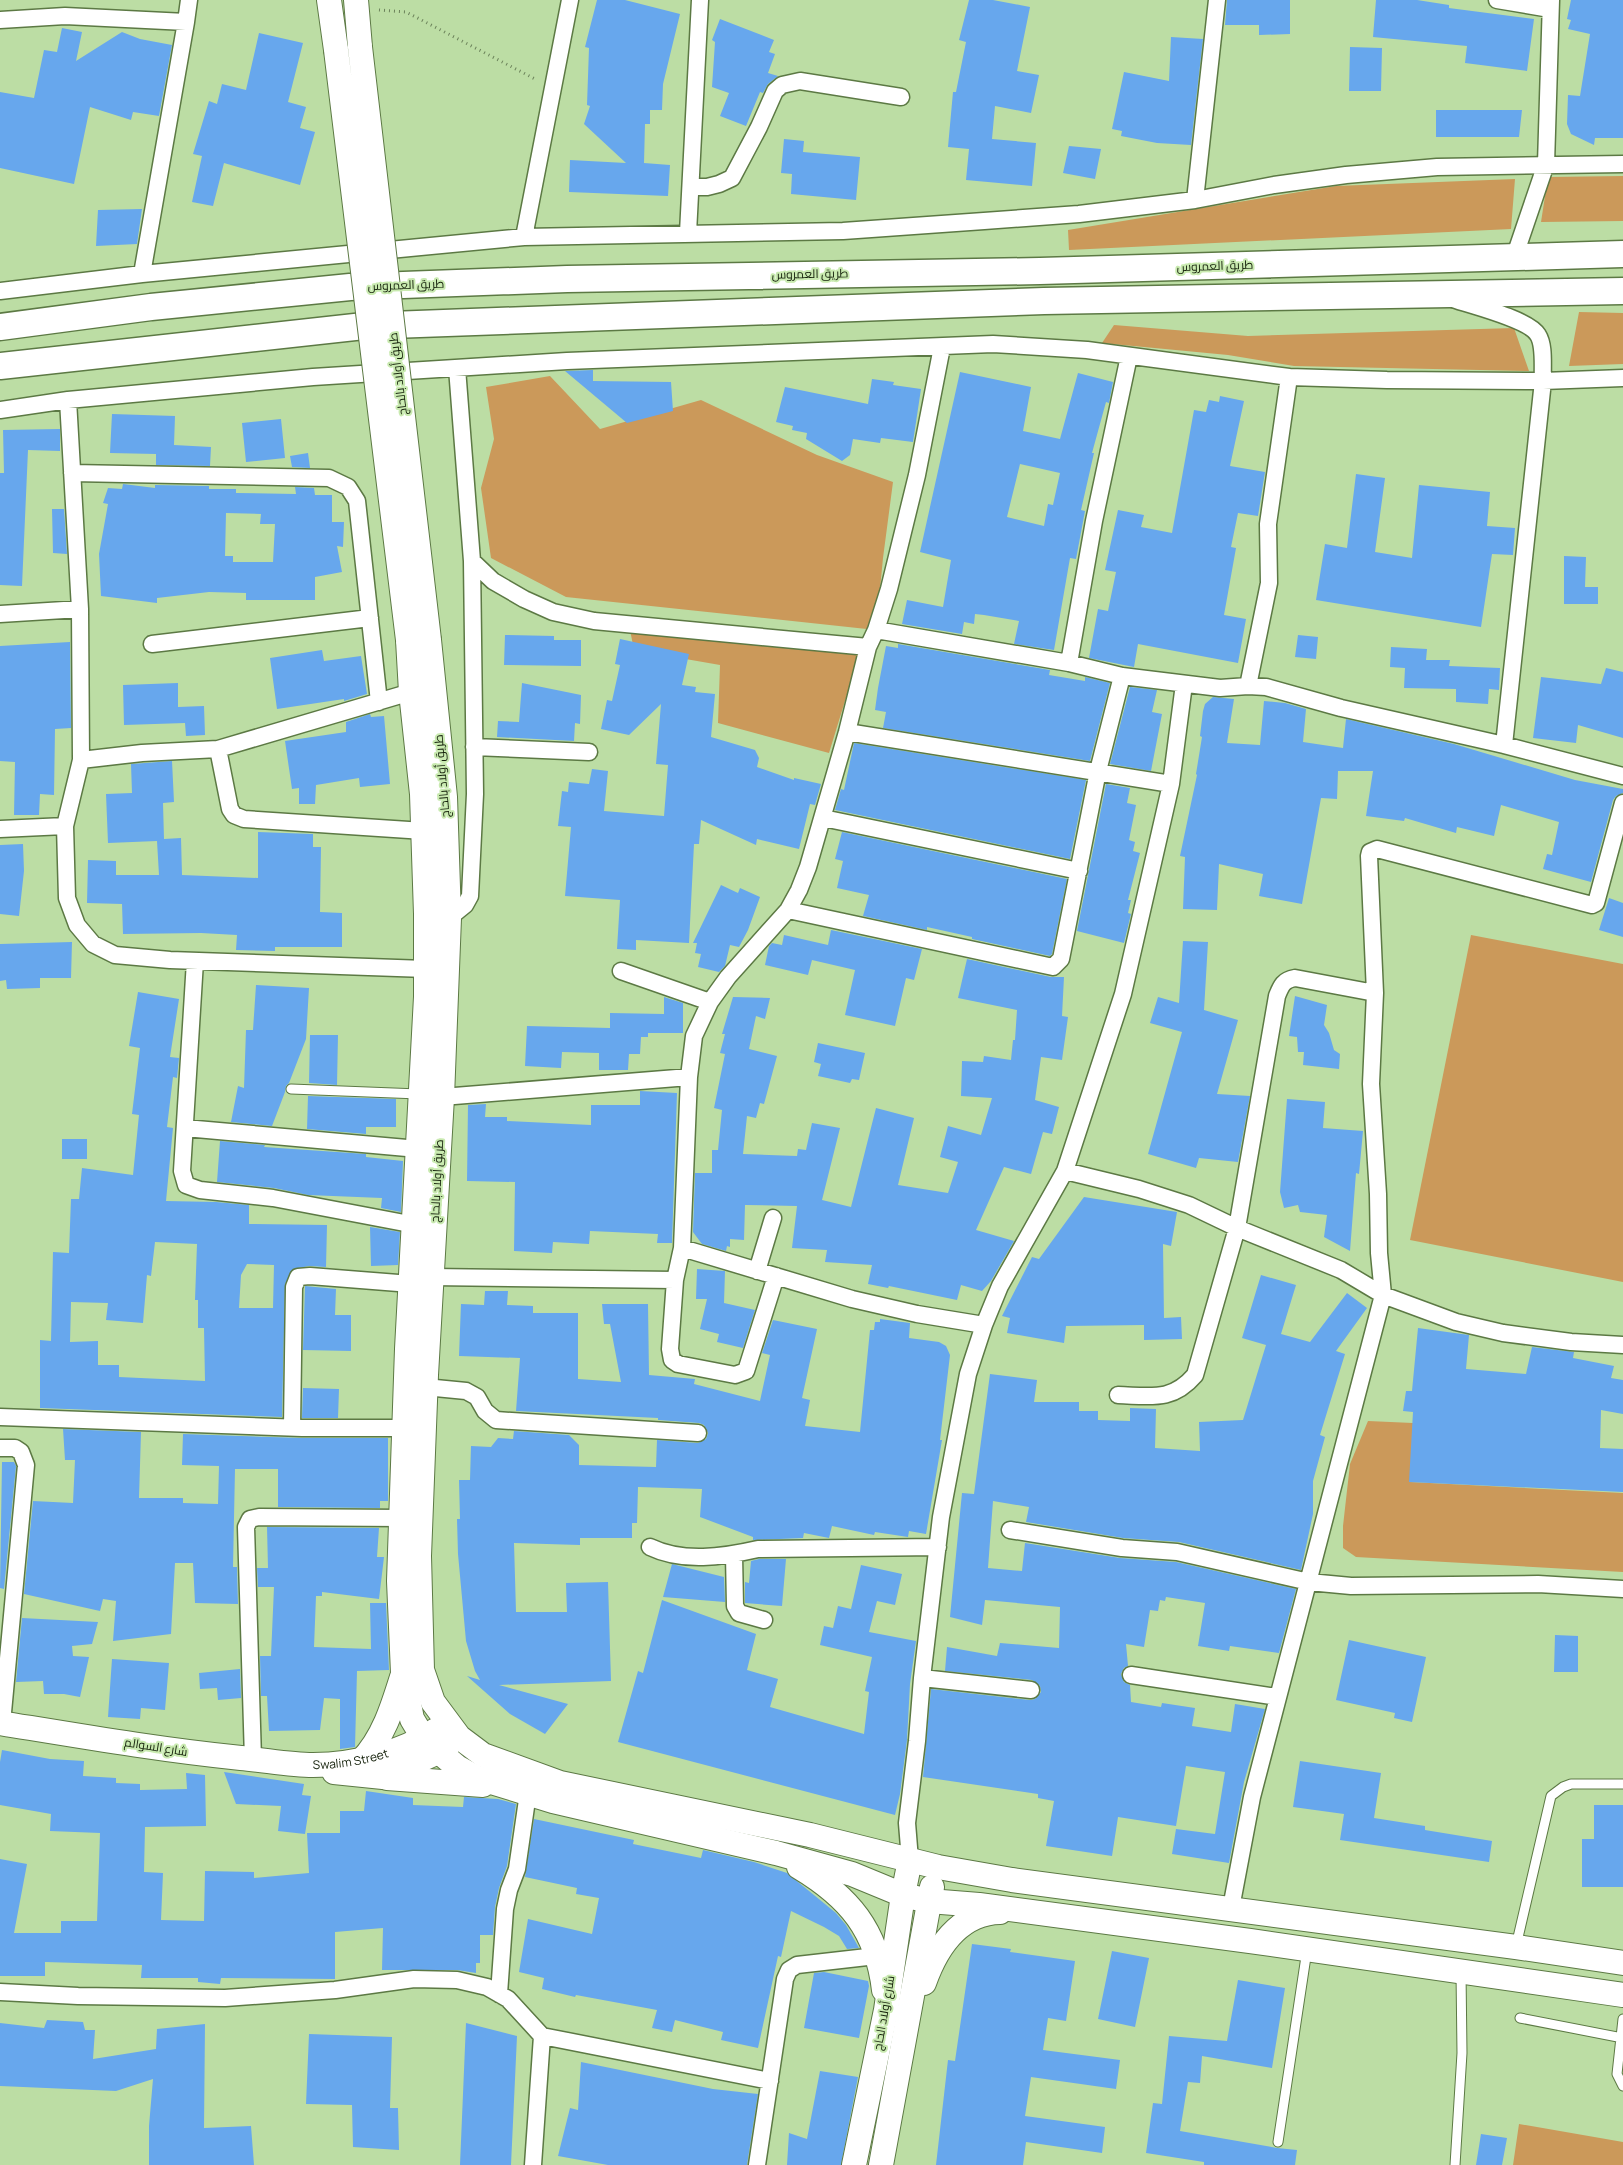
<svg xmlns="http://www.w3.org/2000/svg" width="1623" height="2165" viewBox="0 0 1623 2165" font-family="Manrope,Cairo,sans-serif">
<rect width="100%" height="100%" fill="#bcdda4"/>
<path fill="#cb995a" d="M1623 176V221L1541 222 1548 177Z
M1515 179 1511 229 1069 250 1068 230 1336 186Z
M1579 312 1623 313V364L1569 366Z
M1114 325 1248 336 1514 328 1529 371 1294 366 1228 355 1102 343Z
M550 376 600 429 701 400 817 455 893 482 883 558 876 630 566 597 491 558 481 488 494 439 486 387Z
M630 630 860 652 829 753 718 723 720 665 634 650Z
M1471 935 1623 964V1282L1410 1240Z
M1368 1421 1413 1423 1410 1482 1623 1493V1572L1356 1557 1343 1548V1526L1350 1464Z
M1519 2124 1623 2142V2165H1513Z"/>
<path fill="#67a7ed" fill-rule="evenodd" d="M597 0H625L680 14 663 84 662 110H650V124H645L644 163 670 165 668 196 569 192 570 160 626 163 584 124 590 106 587 105 589 48 585 47Z
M969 0H993L1030 7 1017 71 1039 75 1031 113 995 106 992 139 1036 143 1032 186 966 180 969 149 948 147 953 92H956L966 42 959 40Z
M1227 0H1290V34L1259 35V25H1225Z
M1376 0H1417L1449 5V8L1534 19 1527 71 1465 63 1467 46 1373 37Z
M1571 0H1623V138H1595L1594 145 1571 134 1567 124 1568 95 1580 96 1590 34 1568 29 1571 20 1567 19Z
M720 19 774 40 769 52 775 54 768 73 778 76 768 84 763 93 760 92 746 126 720 116 729 93 712 87 715 42 712 40Z
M62 28 82 32 76 61 122 32 140 39 172 45 159 116 133 112 131 120 90 107 74 184 0 168V92L34 98 44 50 57 52Z
M259 33 303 43 288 102 306 107 300 128 315 132 300 185 224 163 213 206 192 202 202 156 193 154 209 101 217 104 222 84 246 90Z
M1171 37 1203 39 1191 145 1157 143 1121 136 1122 131 1112 129 1124 72 1169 81Z
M1350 47 1382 48 1381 91H1349Z
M1436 110H1522L1519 137H1436Z
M784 139 804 141 803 152 860 157 856 200 791 194 792 174 781 173Z
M1069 146 1101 149 1095 179 1063 173Z
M142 209 137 244 96 246 98 210Z
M593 370V381L671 382 673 411 627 423 565 371Z
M960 372 1031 387 1023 431 1060 439 1078 373 1113 382 1109 403 1106 402 1092 453H1094L1081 510 1085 511 1076 559 1070 558 1054 650 1014 644 1019 621 984 615 975 614 974 624 964 622 962 634 902 624 907 600 943 607 951 560 920 552ZM1020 464 1060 473 1053 505 1048 504 1044 526 1007 517Z
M872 379 894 382 893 385 921 389 913 442 881 438 880 443 853 439 850 455 842 461 806 439 807 433 792 430 793 426 776 422 785 387 868 404Z
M1220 396 1244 401 1230 466 1265 472 1258 516 1238 513 1231 547 1236 548 1224 615 1246 619 1238 663 1138 644 1134 667 1089 658 1098 609 1108 611 1116 572 1105 570 1118 510 1144 515 1141 527 1172 533 1194 410 1206 412 1209 400 1219 402Z
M112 414 175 416 174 445 211 447 210 466 156 465V454L110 453Z
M281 419 285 458 246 462 242 423Z
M60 429V451L28 450 22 586 0 585V473H4L3 430Z
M308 453 310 468 292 467 290 456Z
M1356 474 1385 478 1375 552 1412 558 1419 485 1490 492 1487 526 1515 528 1513 555 1492 554 1481 627 1316 600 1325 544 1347 548Z
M123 484 155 488V485L209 486V489H236V493L296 494 295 487 314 488 315 495H332V522H344L343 547 337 546 342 572 315 577V600H246V593L209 592 157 598V603L101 596 99 554 108 504 103 503 108 488 122 489ZM226 513 261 514 260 524H275L273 562H233V556H225Z
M52 509H64L67 554 53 553Z
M1564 556 1586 557 1585 587H1598V604H1564Z
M505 635 554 636V640H581V666L504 665Z
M1298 635 1318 637 1316 659 1295 657Z
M620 639 689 654 682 685 696 687 695 692 715 694 711 737 755 750 759 758 757 767 794 780V778L821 784 815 805 810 804 799 849 757 839 756 845 701 820 699 844H694L689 943 636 940V950L617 949 620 900 565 896 571 827 558 826 562 791 568 792 569 782 589 784 592 769 608 771 604 811 664 816 668 765 656 764 661 704 629 735 601 729 607 700 612 701 620 665 615 664Z
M70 642 71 728 55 729 54 795 40 794 39 815H14L15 762 0 761V646Z
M898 644 1050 670 1049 675 1085 681V677L1110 683 1090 761 883 728 886 712 875 710 878 688 886 646 898 648Z
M1391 647 1427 649 1426 660H1450L1449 666 1500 668 1499 690 1489 689 1488 704 1456 702V689L1404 688 1405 668 1390 667Z
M322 650 324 661 361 656 367 694 344 701V699L277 709 270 658Z
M1606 668 1623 672V738L1578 725 1576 743 1533 738 1541 677 1601 684Z
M178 683V707L204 706 205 735 186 736 185 723 124 725 123 685Z
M522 683 581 695 580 724 575 723 574 741 497 737 498 721 519 722Z
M1130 687 1157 690 1152 712 1162 714 1151 771 1110 764Z
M1213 697 1234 699 1227 743 1260 745 1264 701 1285 703 1306 709 1303 742 1343 748 1346 719 1454 744 1575 780 1623 789V793L1616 796 1613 800 1591 882 1543 869 1547 854 1552 855 1559 822 1501 805 1494 836 1457 827 1456 833 1405 818 1404 821 1366 816 1373 771H1338L1337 799 1321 798 1302 904 1259 896 1263 874 1219 864 1217 910 1183 909 1185 857 1180 856 1197 775 1196 774 1202 737 1200 736 1203 711 1205 704Z
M370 714 371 717 384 716 390 784 360 787 359 778 316 785 315 804H299V788L292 789 285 741 346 732V722Z
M854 743 1086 780 1070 859 835 810 841 789 844 790Z
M172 761 174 802 163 803 164 839 181 838 182 875 258 878V832L313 834V847H321L320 912 342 913V947H275V951L236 950 237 935 201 933 123 934 122 904 87 903 88 860 116 861V875H159L157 841 108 843 106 794 132 793 131 764Z
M1106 784 1130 788 1127 803 1136 805 1129 840 1135 842 1133 851 1140 853 1128 900H1131L1128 913 1131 914 1124 943 1077 931Z
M842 832 1067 879 1052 954 1050 956 972 939V937L927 927V930L863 916 869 895 837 888 843 861 835 859Z
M23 844 24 871 19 916 0 914V845Z
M721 885 738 893 740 888 760 897 748 930 739 947 730 945 725 966 719 972 698 967 701 954 695 953 697 943H693Z
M1609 898 1623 903V937L1599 930Z
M831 930 922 949 914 980 906 978 895 1026 845 1015 855 970 812 960 808 975 765 965 769 946 772 943 782 945 784 935 828 945Z
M1183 941 1208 942 1204 1010 1238 1020 1217 1094 1250 1096 1238 1162 1199 1158 1196 1168 1148 1154 1182 1032 1150 1023 1158 997 1179 1003Z
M72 942 71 978H40V988L7 989 6 980 0 981V944Z
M967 959 1051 977H1064L1062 1016 1068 1017 1062 1060 1041 1057 1035 1100 1059 1107 1052 1134 1043 1132 1031 1174 1004 1167 976 1230 1014 1241 991 1281 982 1291 961 1285 957 1300 889 1286 888 1288 868 1284 872 1265 825 1262 827 1250 792 1248 797 1206 745 1205 744 1240 730 1239V1247L727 1246 726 1251 702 1244 693 1232 695 1173H712V1150H718L722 1110 714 1108 725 1054 720 1053 725 1034H722L733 997 770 998 765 1019 756 1016 749 1049 777 1056 764 1104 760 1103 756 1118 747 1116 743 1154 797 1156 798 1149 806 1150 812 1123 840 1128 822 1200 851 1207 876 1108 914 1118 898 1185 948 1193 958 1162 940 1157 948 1126 981 1135 992 1098 961 1096 962 1061 983 1062 984 1056 1011 1060 1013 1040H1015L1017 1010 958 998Z
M256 985 309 988 306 1039 289 1083 286 1086 285 1092 272 1126 231 1122 238 1086 244 1088 246 1030H253Z
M138 992 179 999 170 1057 179 1058 177 1078 173 1077 167 1127 173 1128 166 1201 216 1202 249 1205V1224L327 1225 326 1267 309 1266 293 1269 285 1284 282 1417 40 1408V1340L51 1341 53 1252 69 1253 71 1199H79L82 1168 133 1175 139 1115 132 1114 140 1048 129 1046ZM155 1242 197 1244 195 1300H198V1328H204L205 1381 119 1377V1365H98V1341L70 1342 71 1302 108 1303 106 1320 143 1323 147 1275 151 1276ZM247 1264 274 1265 273 1308H239L241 1275Z
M1295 996 1327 1005 1324 1025 1329 1033 1334 1050 1340 1054 1339 1069 1303 1065 1304 1052H1298L1297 1037 1289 1036Z
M664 997 683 1003V1033H648V1037H641L640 1054H629L628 1070H599V1053L562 1052 561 1068 525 1066 527 1026 610 1028V1013L664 1014Z
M310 1035H338L337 1085 309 1083Z
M818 1043 865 1053 859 1080 852 1079 850 1083 818 1076 821 1064 814 1062Z
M640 1091 677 1093 672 1243H657L658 1234 590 1231 589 1244 553 1242 552 1253 514 1251 515 1182 467 1181 468 1105 486 1104 485 1117H507V1121L591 1125V1105H640Z
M308 1096 396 1099V1127H366V1134L307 1129Z
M1287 1099 1325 1102 1323 1128 1363 1131 1359 1174 1356 1173 1350 1251 1324 1237 1327 1215 1300 1212 1298 1205 1284 1208 1280 1192Z
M62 1139H87V1159H62Z
M220 1141 265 1145 264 1147 366 1154V1157L403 1161 401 1212 381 1208 382 1198 308 1195 274 1188 217 1182Z
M1084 1197 1177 1212 1171 1246 1163 1244 1164 1318 1181 1317 1182 1339 1144 1340V1325L1066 1326 1064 1343 1007 1333 1010 1318 1002 1316 1032 1257 1039 1259Z
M370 1227 400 1232 398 1265 371 1266Z
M697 1269 725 1271 724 1303 755 1310 743 1348 717 1342 719 1334 700 1329 707 1299H696Z
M1261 1275 1296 1285 1281 1334 1310 1342 1347 1293 1367 1308 1336 1351 1345 1354 1320 1435 1325 1437 1313 1481V1514L1301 1570 1179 1542 1123 1538 1026 1522 1029 1507 993 1501 988 1568 1022 1571 1025 1543 1120 1558 1176 1562 1296 1589 1279 1653 1230 1646 1229 1651 1198 1646 1205 1603 1166 1597 1165 1601 1160 1600 1158 1611 1150 1610 1144 1647 1126 1644 1128 1666 1124 1668 1121 1674 1124 1682 1130 1685 1131 1702 1161 1707 1162 1703 1195 1708 1192 1726 1231 1732 1235 1704 1265 1709 1244 1782 1229 1863 1172 1854 1176 1829 1215 1834 1225 1772 1186 1766 1176 1826 1118 1817 1112 1856 1046 1846 1054 1801 1038 1798V1794L923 1777 931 1689 1030 1700 1035 1699 1041 1692 1040 1686 1032 1680 945 1671 947 1647 997 1656 1000 1643 1059 1648 1060 1607 985 1600 982 1625 950 1617 962 1493 974 1494 990 1374 1037 1380 1034 1402H1079V1411H1098V1420L1130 1421V1408L1156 1409 1155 1448 1200 1451 1199 1422 1243 1420 1266 1345 1242 1338Z
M305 1286 336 1289 335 1315H351V1351L303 1350Z
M485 1291H508L507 1305 533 1306V1313H578V1379L621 1382 610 1324H604L602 1304H648L649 1375 695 1379 694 1384 760 1401 770 1355 762 1353 773 1320 817 1329 802 1398 810 1400 805 1426 860 1432 870 1330H874L875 1322H880V1319L910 1323 909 1338 939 1342 946 1346 950 1355 940 1440H942L926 1534 909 1531 908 1537 875 1532 874 1535 832 1526 829 1538 804 1533 803 1538 753 1540V1537L700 1517 702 1489 638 1487 637 1523H632V1538H580V1545L514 1543 516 1612H567L566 1583 608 1582 611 1681 499 1685 568 1704 545 1734 510 1714 467 1676 480 1680 475 1671 466 1641 458 1554 457 1519H460L459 1480H470L471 1446 491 1447 498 1438 513 1439 514 1431 569 1435 579 1445V1465L656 1467 657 1440 698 1443 706 1439 708 1433 704 1425 699 1423 658 1420V1418L516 1411 520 1358 459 1356 461 1304 484 1305Z
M1418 1328 1469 1335 1466 1369 1526 1374 1532 1347 1574 1352 1573 1358 1614 1366 1611 1378 1623 1380V1414L1601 1410 1600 1448 1623 1449V1492L1409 1482 1413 1412 1403 1411 1406 1391H1412Z
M303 1388 339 1389 338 1418H302Z
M63 1429 141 1432 139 1498H183V1503L218 1504 219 1466 182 1465 183 1434 302 1438H388V1501H380V1508L278 1507V1469H235L233 1567H237L238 1604 195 1603 193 1563H175L171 1634 113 1641 116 1601 103 1599 100 1611 24 1594 33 1501 73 1503 75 1460H65Z
M2 1462H14L16 1466 4 1589 0 1588Z
M267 1527 379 1528 377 1557H384L379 1599 322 1592V1596H316L314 1647 371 1649 370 1603H386L389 1670 357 1671 355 1747 340 1749V1699L324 1698 320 1730 269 1731 267 1696H261L260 1656H271L274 1587H258L257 1568H268Z
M759 1559H786L782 1606 745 1603V1582L749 1583 751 1561Z
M672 1564 724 1577 725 1602 663 1597Z
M861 1565 902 1574 895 1605 877 1601 869 1632 916 1641 910 1684 907 1740 900 1794 895 1815 618 1742 638 1671 643 1673 662 1600 756 1634 747 1670 778 1679 770 1707 864 1734 869 1692 865 1691 872 1657 820 1645 824 1626 833 1628 838 1606 851 1609Z
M22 1618 98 1622 92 1644 72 1646 73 1656 89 1657 80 1697 64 1694H44L43 1681 16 1682Z
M1555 1635 1578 1636V1672H1554Z
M1349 1640 1426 1657 1412 1722 1394 1718 1395 1713 1336 1700Z
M112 1659 169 1663 165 1710 141 1708 140 1719 108 1717Z
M240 1669 241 1698 218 1700 217 1688 200 1689 199 1673Z
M2 1750 50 1759 84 1761 83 1776 116 1778V1783L140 1784V1790L187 1789 186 1773 205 1775 206 1826 145 1827 144 1872 163 1873 161 1920 204 1921 205 1871 254 1872V1878L309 1873 307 1833H340V1811H364L366 1791 413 1798V1805L463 1807 464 1797 498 1799 516 1804 507 1866 499 1888 495 1907 493 1935H480V1963H476V1973L457 1970H382L383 1928 335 1932V1979L221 1978 220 1984 198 1982V1978H141L142 1965 45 1962V1976H0V1859L27 1864 14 1933H61V1921H97L100 1833 50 1831 51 1814 0 1805V1762Z
M1300 1761 1381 1773 1374 1818 1425 1826V1830L1492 1841 1489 1862 1340 1840 1344 1814 1293 1807Z
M224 1772 304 1784 302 1795 311 1796 305 1834 278 1831 281 1806 236 1804Z
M1594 1805H1623V1887H1582V1839H1594Z
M534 1819 634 1840 633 1844 701 1858 703 1850 754 1862 787 1873 836 1913 846 1925 859 1948 847 1949 839 1936 824 1927 791 1911 781 1957 778 1956 758 2048 721 2040 723 2032 675 2020 672 2032 652 2028 657 2010 576 1995 575 1997 542 1989 544 1978 519 1972 528 1919 592 1934 599 1898 576 1894 577 1888 525 1877Z
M972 1944 1011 1949 1010 1952 1075 1961 1066 2021 1048 2018 1043 2050 1120 2060 1116 2089 1031 2077 1025 2116 1105 2127 1102 2153 1026 2142 1023 2165H936L948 2060 955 2061Z
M1112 1951 1149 1958 1135 2027 1098 2019Z
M824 1972 868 1981 869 1986 859 2038 804 2028 814 1973Z
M1238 1980 1285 1988 1272 2068 1202 2056 1200 2083 1188 2082 1180 2131 1277 2148 1297 2150 1295 2165H1204V2162L1146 2153 1153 2103 1162 2104 1169 2036 1227 2041Z
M47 2020 83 2022 85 2030H95L93 2059 156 2049 157 2029 205 2024 204 2128 251 2126 254 2165H149V2126L153 2079 116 2091 0 2086V2023L44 2028Z
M466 2023 517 2036 511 2165H460Z
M309 2034 392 2037 390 2108H398L399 2150 353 2147 352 2105 306 2104Z
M581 2062 713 2089 758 2094 747 2165H608L558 2156 570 2108 578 2110Z
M820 2071 858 2077 841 2165H787L789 2133 807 2139Z
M1481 2134 1507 2138 1502 2165H1476Z"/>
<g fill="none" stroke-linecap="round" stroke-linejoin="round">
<defs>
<path id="lane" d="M291 1089 419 1094
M1516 1946 1551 1796 1563 1787 1571 1784H1623
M1520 2018 1623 2038
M1623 2019 1617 2074 1623 2086
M1278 2142 1307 1950
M1455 2165 1462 2053 1461 1972"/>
<path id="street" d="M1497 0 1550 9
M0 20 65 16 186 22
M691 187H707L719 184 732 178 759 127 775 91 782 85 800 81 901 97
M1195 200 1217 0
M688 233 700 0
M524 237 570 0
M1514 258 1546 164 1551 0
M142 274 186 22 189 0
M0 291 142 274 524 237 843 231 984 221 1079 214 1195 200 1274 185 1346 175 1437 167 1623 164
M1453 299C1472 306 1529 319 1538 335 1545 346 1542 367 1543 381L1504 745
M68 400 80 609 81 760
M0 410 68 400 313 377 567 361 993 344 1087 350 1289 377 1387 380 1543 381 1623 378
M72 473 329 478 348 487 357 501 379 702
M472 561 493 581 524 599 553 612 594 621 868 647
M0 614 80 609
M876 630 1069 663 1122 676 1220 688 1248 686 1266 687 1341 708 1504 745 1623 776
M152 644 370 618
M1069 663 1094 521 1129 356
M1248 686 1269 583 1268 524 1289 377
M847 732 1171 784
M474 747 589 752
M218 749 230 809 234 815 244 819 424 831
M823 818 1079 871
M65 826 81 760 142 753 218 749 411 692
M0 829 65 826 67 898 77 925 93 944 115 955 170 960 426 969
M788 910 1053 967 1061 959 1098 771 1122 676
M449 918 465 905 470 896 475 794 472 561 457 368
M195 961 182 1171 186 1185 200 1190 273 1198 415 1225
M621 971 710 1002
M442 1097 689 1077
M185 1128 418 1149
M1065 1171 1139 1189 1189 1205 1237 1228 1341 1270 1383 1295 1456 1322 1503 1333 1571 1342 1623 1345
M682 1248 852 1299 917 1314 984 1325
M757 1271 773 1218
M776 1276 746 1371 735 1375 678 1364 672 1360 670 1349 675 1280 682 1248 689 1077 694 1036 710 1002 728 977 788 910 799 890 808 867 847 732 868 647 876 630 889 589 917 475 942 347
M431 1277 675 1280
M425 1387 466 1391 477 1397 485 1411 496 1420 698 1433
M1118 1395C1151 1396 1172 1402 1195 1375L1237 1228 1277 996C1281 986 1283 980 1295 978L1375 993
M0 1417 302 1428H405
M292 1427 294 1287 298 1277 310 1276 411 1284
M0 1448H15L21 1452 26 1465 2 1723
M1010 1530 1122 1548 1177 1552 1309 1582 1351 1586 1538 1584 1623 1589
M650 1547C683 1563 723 1557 758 1549L938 1547
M734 1555 735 1606 739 1613 764 1620
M1131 1675 1277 1697
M922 1678 1031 1690
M253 1759 246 1527 250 1519 259 1517 402 1518
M910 1860 907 1823 917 1741 922 1678 941 1517 968 1374 984 1325 1000 1286 1065 1171 1123 994 1171 784 1184 684
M1231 1908 1252 1797 1383 1295 1379 1253 1378 1194 1371 1084 1375 993 1369 856 1370 852 1377 849 1592 905 1596 903 1623 803
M0 1992 78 1996 225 1998 335 1990 414 1979 457 1980 487 1987 508 1999 542 2036 770 2081
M499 1994 505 1909 509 1890 517 1869 528 1793
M533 2165 542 2036
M757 2165 785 1979 789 1970 797 1965 876 1956"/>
<g id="secondary">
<path d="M329 0 336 50"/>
<path d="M356 0 360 47"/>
<path d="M408 640 411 692 422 794 426 914V997L407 1349 399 1581 403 1673 412 1719 424 1739 457 1767 475 1777 553 1801 776 1853 852 1874 903 1895 929 1901 979 1905 1250 1941 1623 1995"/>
<path d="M429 640 445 797 449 918 442 1097 426 1375 419 1556 422 1670 433 1702 459 1737 483 1755 560 1783 810 1835 938 1867 1012 1880 1516 1947 1623 1963"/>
<path id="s1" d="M0 1723C80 1736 161 1750 241 1758 265 1760 290 1765 313 1765 355 1765 402 1753 436 1730"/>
<path d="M361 1761C383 1739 393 1706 402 1677"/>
<path d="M334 1772 383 1777 438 1752 449 1744"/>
<path d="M387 1778 483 1785"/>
<path d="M799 1867C849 1897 877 1930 884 1990"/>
<path d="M924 1983C936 1949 958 1913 1000 1912"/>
<path d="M854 2165 886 2010 903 1895 910 1860"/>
<path d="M881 2165 932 1887"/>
</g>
<path id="primary" d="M0 327 151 307 350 287 567 279 1040 271 1623 254
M0 366 364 326 1044 301 1623 291"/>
</defs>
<use href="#lane" stroke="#5c7944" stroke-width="11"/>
<use href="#street" stroke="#5c7944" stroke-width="19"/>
<use href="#secondary" stroke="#5c7944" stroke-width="26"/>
<use href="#primary" stroke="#5c7944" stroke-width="29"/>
<path stroke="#6b825a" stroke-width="3" stroke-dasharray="1 4" stroke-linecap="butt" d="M379 10 406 12 537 80"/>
<use href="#lane" stroke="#fff" stroke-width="9"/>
<use href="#street" stroke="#fff" stroke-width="16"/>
<use href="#secondary" stroke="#fff" stroke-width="24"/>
<use href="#primary" stroke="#fff" stroke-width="26"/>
<defs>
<path id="secondary-bridge" d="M360 47 429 640
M336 50 408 640"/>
</defs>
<use href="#secondary-bridge" stroke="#5c7944" stroke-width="26" stroke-linecap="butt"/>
<use href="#secondary-bridge" stroke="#fff" stroke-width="24"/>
</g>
<g text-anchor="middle" stroke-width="4" stroke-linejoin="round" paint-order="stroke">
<g font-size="12" fill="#14200a" stroke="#c9eab0">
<text transform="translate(1215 266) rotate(-2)" y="4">طريق العمروس</text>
<text transform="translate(810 274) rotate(-1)" y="4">طريق العمروس</text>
<text transform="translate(406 285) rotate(-2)" y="4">طريق العمروس</text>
<text transform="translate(398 374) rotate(-97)" y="4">طريق أولاد بالحاج</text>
<text transform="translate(442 776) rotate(-95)" y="4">طريق أولاد بالحاج</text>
<text transform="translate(437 1181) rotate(-87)" y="4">طريق أولاد بالحاج</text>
<text transform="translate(156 1747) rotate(9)" y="4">شارع السوالم</text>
<text dy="4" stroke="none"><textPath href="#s1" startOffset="354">Swalim Street</textPath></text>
<text transform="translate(884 2013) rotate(-80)" y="4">شارع أولاد الحاج</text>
</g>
</g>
</svg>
